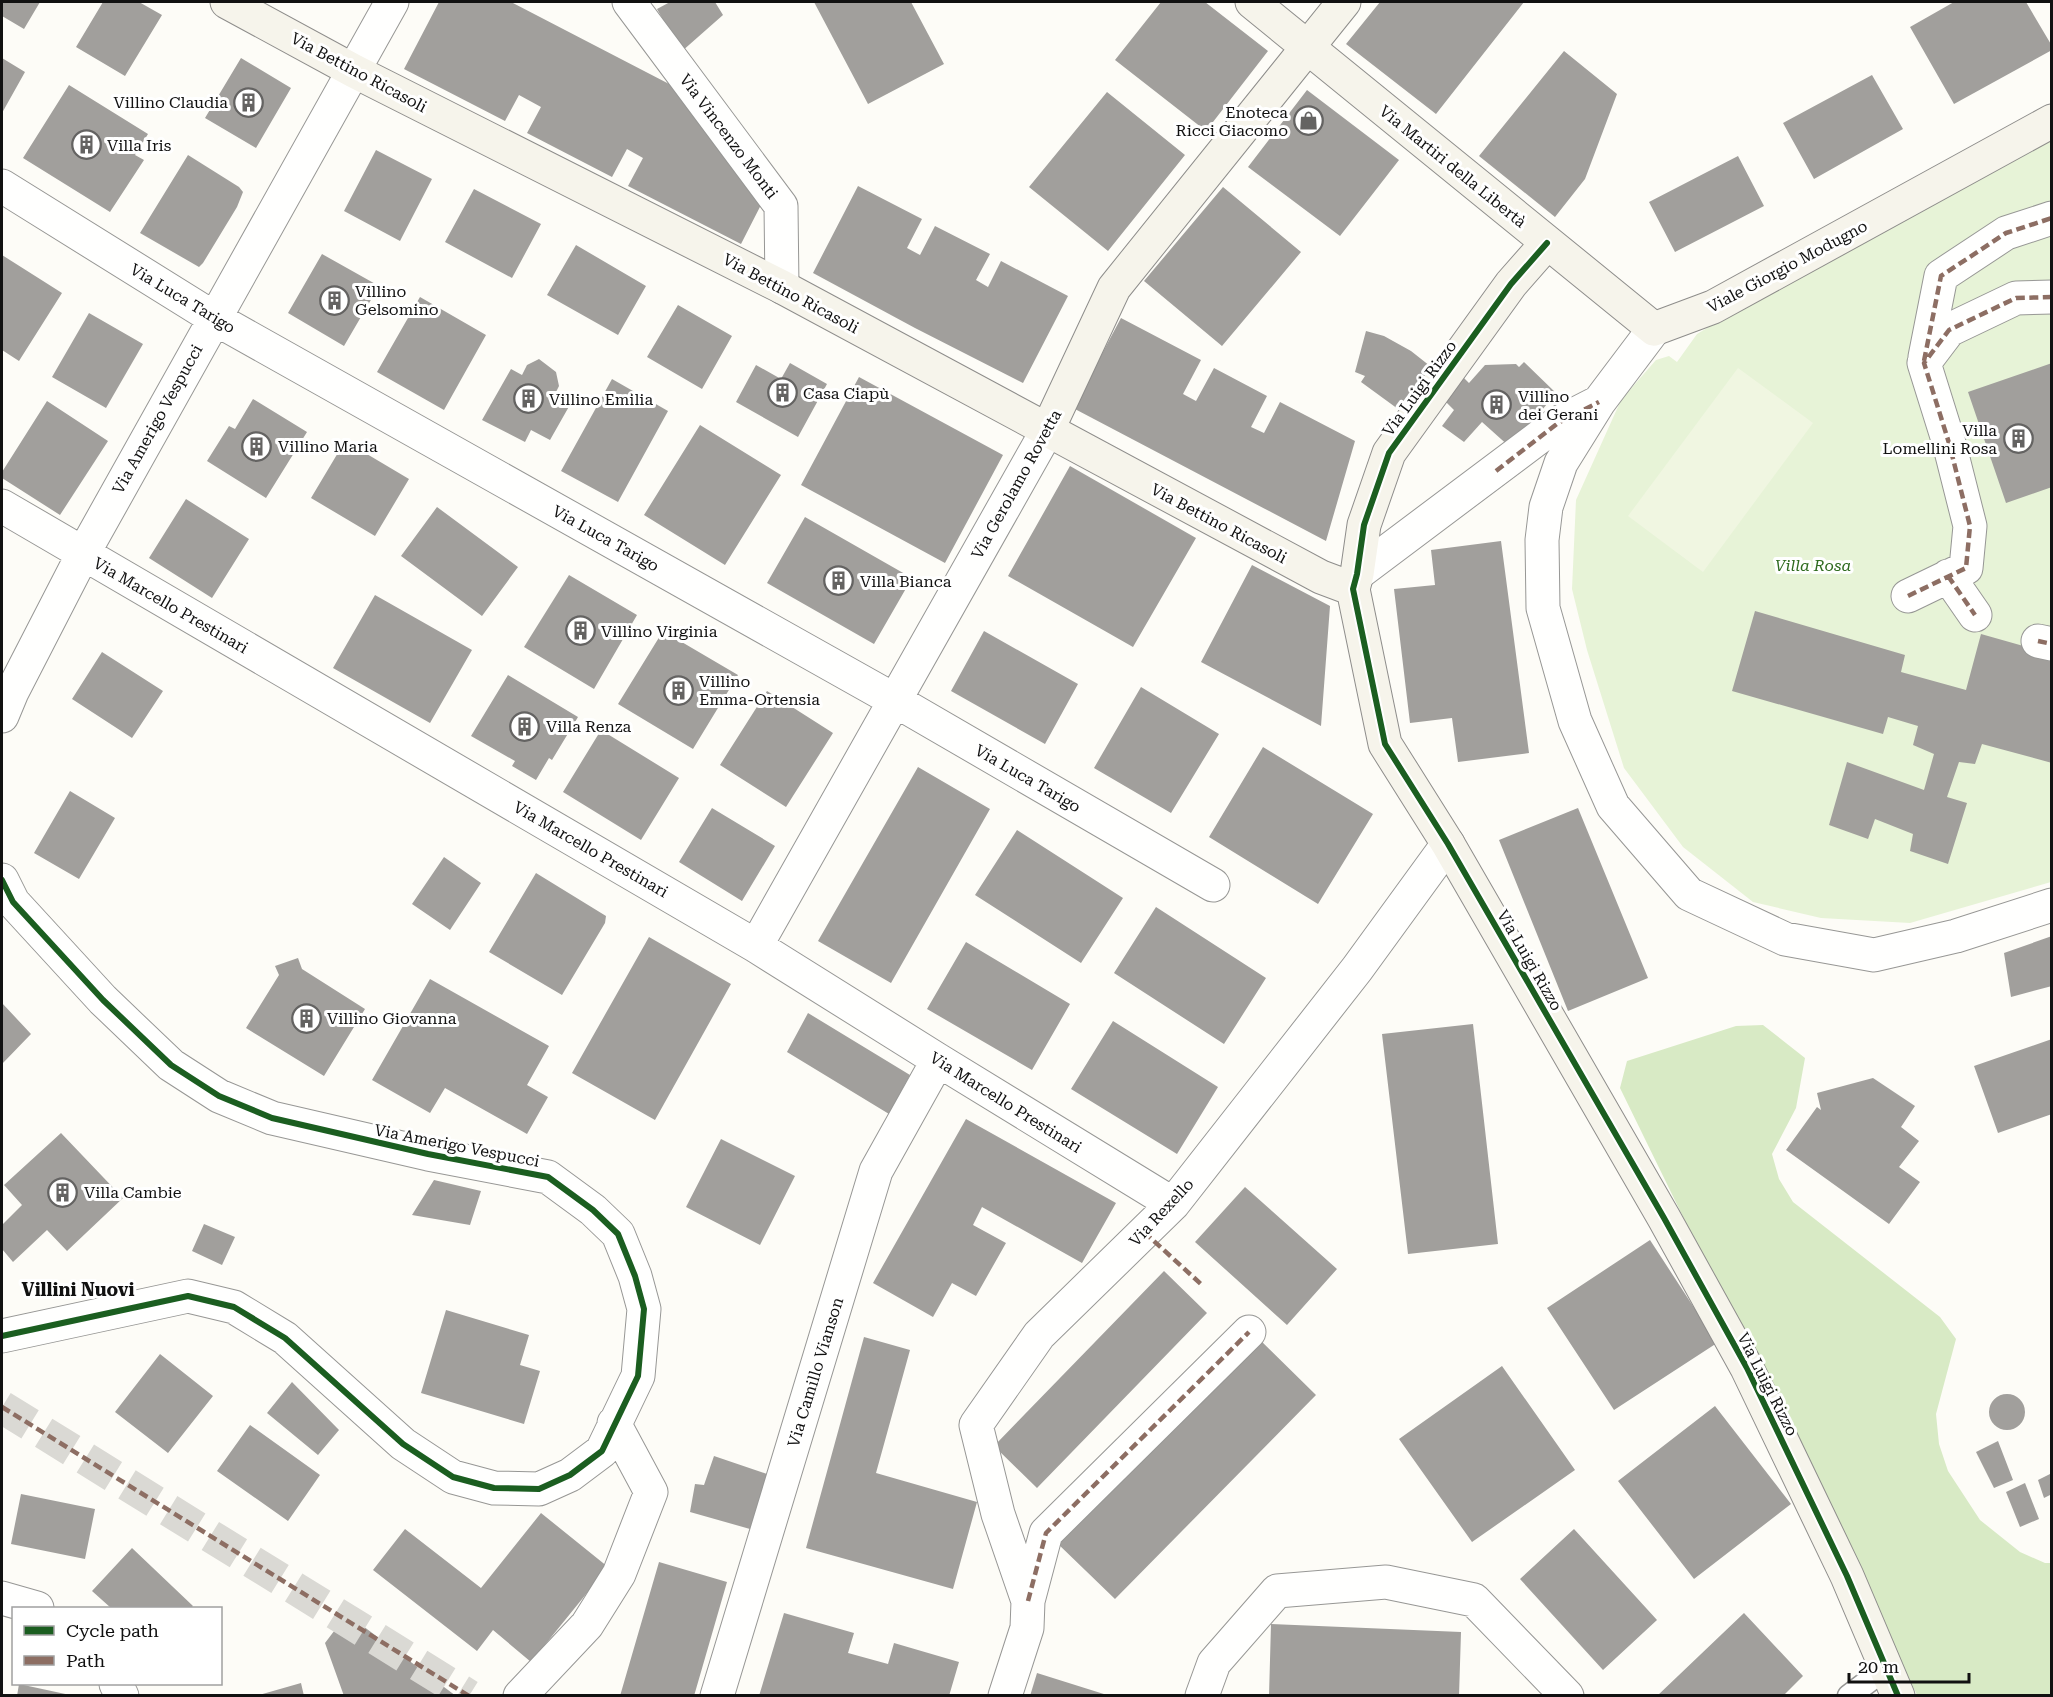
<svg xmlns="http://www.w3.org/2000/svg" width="2053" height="1697" viewBox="0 0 2053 1697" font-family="'Roboto Serif',serif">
<rect width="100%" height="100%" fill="#fdfcf7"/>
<path fill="#e7f3d7" d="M2051 140V882L1910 923 1821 918 1753 902 1683 847 1624 768 1587 650 1572 589 1576 500 1621 400 1656 360 1669 356 1677 362 1697 334 1769 291Z"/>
<path fill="#d8eac5" d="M1763 1025 1805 1058 1796 1108 1772 1154 1779 1179 1793 1202 1940 1317 1956 1339 1936 1414 1939 1444 1948 1471 1980 1520 2020 1552 2045 1563H2051V1695H1917L1620 1088 1627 1061 1736 1026Z"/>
<path fill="#f0f6e1" d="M1738 368 1813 423 1703 572 1628 516Z"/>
<path fill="#a19f9c" d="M2 2H40L24 29 2 16Z
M103 2H139L162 15 125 76 76 47Z
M439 2H511L700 100 765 197 741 244 628 186 643 158 627 149 612 177 527 133 541 107 519 95 505 121 404 69Z
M670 2H715L723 15 681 52 657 9Z
M814 2H911L944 64 868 104Z
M1161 2H1205L1268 51 1206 131 1115 60Z
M1380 2H1524L1436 114 1346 44Z
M1954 2H2026L2052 46V50L1954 104 1910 27Z
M1564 51 1617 94 1585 179 1555 217 1479 156Z
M2 58 25 72 2 113Z
M241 58 291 88 256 148 205 118Z
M1872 75 1903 129 1814 179 1783 123Z
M69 85 148 134 135 155 144 160 110 212 23 158Z
M1307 90 1399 160 1340 236 1248 167Z
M1107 92 1185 155 1108 251 1029 187Z
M376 150 432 179 400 241 344 211Z
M188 155 239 187 243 192 237 207 203 263 199 267 140 233Z
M1738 156 1764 206 1675 252 1649 202Z
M858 186 922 219 907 248 920 255 935 226 990 254 976 280 988 287 1001 261 1068 296 1023 383 915 328 813 273Z
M1223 187 1301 252 1222 346 1144 281Z
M474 189 541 224 512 278 445 242Z
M576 245 646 286 618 335 547 295Z
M322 254 379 286 344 346 288 313Z
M2 255 62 293 19 361 2 350Z
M420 297 486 335 444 410 377 372Z
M678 305 732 336 702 389 647 357Z
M89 313 143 344 106 408 52 377Z
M1121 318 1201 360 1183 394 1196 401 1214 368 1267 396 1251 427 1264 433 1280 402 1355 441 1326 541 1073 408Z
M1366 331 1384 336 1411 351 1430 366 1398 409 1361 382 1365 376 1355 372Z
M539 359 556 372 559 386 555 394 571 403 550 440 531 430 525 442 482 420 511 369 522 375 527 365Z
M1524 362 1556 393 1511 448 1482 422 1464 442 1442 426 1454 410 1443 399 1462 376 1469 383 1485 365 1516 364 1519 367Z
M790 363 827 384 798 437 736 402 756 365 781 379Z
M2052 363V487L2006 503 1968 392Z
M859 377 1003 455 945 563 801 485Z
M612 379 668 411 618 502 561 471Z
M253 399 307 432 266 498 207 461 229 426 235 429Z
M47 401 108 441 60 515 2 478V472Z
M700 425 781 475 725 565 644 515Z
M345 441 409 479 375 536 311 498Z
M1070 466 1196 538 1133 647 1008 576Z
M186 499 249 539 212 598 149 558Z
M437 507 518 567 482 616 401 556Z
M805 517 912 578 874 644 767 583Z
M1501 541 1529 753 1458 762 1452 718 1410 723 1394 589 1435 585 1431 550Z
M1252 565 1330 606 1321 726 1201 662Z
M569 575 637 615 594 689 524 647Z
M375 595 472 650 430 723 333 668Z
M1755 611 1905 655 1901 672 1966 690 1981 634 2052 654V763L1982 744 1975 764 1959 762 1947 797 1967 803 1948 864 1910 851 1913 834 1875 819 1868 839 1829 825 1847 762 1924 790 1934 754 1913 745 1918 726 1888 717 1883 734 1732 691Z
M663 631 738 675 693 749 618 704Z
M984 631 1078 684 1045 744 951 691Z
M102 652 163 691 132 738 72 699Z
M508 675 578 717 552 760 549 758 536 780 512 766 515 761 471 736Z
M1141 687 1219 734 1171 813 1094 768Z
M767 691 833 733 786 807 720 765Z
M601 730 679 778 641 840 563 792Z
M1263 747 1373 814 1318 904 1209 837Z
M918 767 990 809 891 983 818 941Z
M70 791 115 818 79 879 34 853Z
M712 808 775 846 742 901 679 862Z
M1578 808 1648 978 1568 1011 1499 840Z
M1017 830 1123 898 1081 963 975 895Z
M444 857 481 883 450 930 412 904Z
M536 873 606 916 605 923 562 995 489 952Z
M1156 907 1266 978 1224 1044 1114 973Z
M2052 936V986L2011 997 2004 953Z
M649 937 731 984 655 1120 572 1073Z
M966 942 1070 1004 1032 1070 927 1009Z
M298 958 302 969 365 1009 324 1076 246 1028 279 975 275 966Z
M430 979 549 1046 527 1085 548 1097 527 1134 445 1088 430 1113 372 1080Z
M2 1003 31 1034 2 1064Z
M808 1013 910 1075 889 1114 787 1052Z
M1113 1021 1218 1087 1177 1154 1071 1089Z
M1473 1024 1498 1244 1408 1254 1382 1034Z
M2052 1039V1114L1998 1133 1974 1066Z
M1873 1078 1915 1106 1901 1127 1919 1141 1899 1167 1920 1182 1889 1224 1786 1150 1817 1107 1821 1110 1817 1093Z
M966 1119 1116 1203 1082 1263 982 1207 973 1225 1006 1243 976 1296 952 1283 933 1317 873 1283Z
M61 1133 123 1198 67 1251 47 1230 13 1262 2 1249V1225L22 1205 4 1185Z
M721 1139 795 1176 760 1245 686 1207Z
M434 1180 481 1191 470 1225 412 1215Z
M1245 1187 1337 1269 1287 1325 1195 1242Z
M204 1224 235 1237 222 1265 192 1251Z
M1650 1240 1717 1343 1614 1410 1547 1308Z
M1164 1271 1207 1313 1037 1488 994 1446Z
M446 1310 529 1335 520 1365 540 1371 524 1424 421 1393Z
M864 1337 910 1350 876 1473 977 1502 953 1589 806 1548Z
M1257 1337 1316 1395 1115 1599 1056 1542Z
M160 1354 213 1396 168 1453 115 1412Z
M1502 1366 1575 1470 1472 1542 1399 1439Z
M292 1382 339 1430 318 1455 267 1413Z
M1989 1412a18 18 0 1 1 36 0a18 18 0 1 1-36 0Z
M1715 1406 1791 1504 1694 1579 1618 1481Z
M250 1425 320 1475 288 1521 217 1471Z
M1998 1441 2013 1480 1994 1488 1976 1452Z
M714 1456 767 1474 750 1529 690 1512 695 1484 704 1485Z
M2052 1473V1494L2044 1498 2038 1480Z
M2025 1483 2039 1519 2020 1527 2006 1492Z
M21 1494 95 1509 85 1559 11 1544Z
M541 1513 608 1567 531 1662 493 1630 477 1651 373 1570 405 1529 481 1588Z
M1574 1529 1657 1620 1603 1670 1520 1579Z
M132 1548 193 1606 191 1608H111L92 1591Z
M659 1562 727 1582 694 1696H620Z
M784 1613 854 1633 848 1653 888 1664 894 1643 959 1662 949 1696H759Z
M1744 1613 1803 1676 1783 1696H1657Z
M347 1614 456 1696H344L325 1643Z
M1271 1624 1461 1632 1459 1696H1269Z
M1037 1673 1107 1695V1696H1030Z
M301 1683 304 1696H259V1695Z
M19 1684 70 1695V1696H17Z"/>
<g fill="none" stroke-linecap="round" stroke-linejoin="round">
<path stroke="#dad9d4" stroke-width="33" stroke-dasharray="33 16" stroke-linecap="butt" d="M2 1407 469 1696"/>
<defs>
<path id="lane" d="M1849 1696 1886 1668"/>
<path id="street" d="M629 2 781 206 782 287
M2 186 214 318 896 701 1213 885
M1654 329 1599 402 1561 463 1546 507 1542 540 1543 608 1575 721 1613 806 1689 894 1785 939 1874 955 1956 936 2052 905
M1925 357 1941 276 2006 233 2052 218
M2 506 756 946 938 1060 1173 1204
M1357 574 1558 423 1597 403
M1948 576 1975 615
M1908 596 1966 568 1970 526 1949 443 1924 363 1949 330 2016 298 2052 297
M2038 641 2052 644
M2 716 12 692 83 554 392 2
M2 880 13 902 103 1000 171 1065 219 1096 272 1118 428 1154 548 1177 593 1210 618 1234 635 1276 644 1309 638 1376 602 1451 570 1475 539 1489 494 1488 453 1477 403 1444 285 1338 234 1307 188 1296 2 1336
M756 946 1047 431
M2 1598 37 1608
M1028 1601 1046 1533 1249 1332
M116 1684 122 1696
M520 1696 587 1625 619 1574 651 1492 614 1423
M717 1696 876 1171 938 1060
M1005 1696 1027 1628 1028 1601 998 1514 976 1425 1039 1335 1173 1204 1357 969 1448 844
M1202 1696 1214 1663 1277 1591 1386 1582 1474 1600 1567 1696"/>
<path id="secondary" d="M227 2 354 71 782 287 1321 577 1353 589
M1252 2 1654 329 1713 307 2052 121
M1547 243 1511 284 1389 453 1364 525 1357 574 1353 589 1385 744 1448 844 1664 1218 1747 1368 1847 1576 1898 1696
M1047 431 1114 288 1344 2"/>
</defs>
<use href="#lane" stroke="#979795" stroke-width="25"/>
<use href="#street" stroke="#979795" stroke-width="35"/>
<use href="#secondary" stroke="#8e8d8b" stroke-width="35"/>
<use href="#lane" stroke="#fffffe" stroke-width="22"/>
<use href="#street" stroke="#fffffe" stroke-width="33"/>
<use href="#secondary" stroke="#f6f4eb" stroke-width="33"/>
<path stroke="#8d6e63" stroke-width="4.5" stroke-dasharray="9 4.5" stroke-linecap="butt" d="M1924 361 1941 276 2006 233 2052 218
M1496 471 1558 423 1599 402
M1948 576 1975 615
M1908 596 1966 568 1970 526 1949 443 1924 363 1949 330 2016 298 2052 297
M2038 641 2052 644
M1144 1232 1202 1285
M2 1407 469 1696
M1028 1601 1046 1533 1249 1332"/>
<defs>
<path id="cycleway" d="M1547 243 1511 284 1389 453 1364 525 1357 574 1353 589 1385 744 1448 844 1664 1218 1747 1368 1847 1576 1898 1696
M2 880 13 902 103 1000 171 1065 219 1096 272 1118 428 1154 548 1177 593 1210 618 1234 635 1276 644 1309 638 1376 602 1451 570 1475 539 1489 494 1488 453 1477 403 1444 285 1338 234 1307 188 1296 2 1336"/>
</defs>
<use href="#cycleway" stroke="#fff" stroke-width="10"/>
<use href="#cycleway" stroke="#1b5e20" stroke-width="6"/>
</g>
<defs>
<symbol id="building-ring" viewBox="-11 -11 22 22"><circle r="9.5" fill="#fff" stroke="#646362" stroke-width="1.5"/><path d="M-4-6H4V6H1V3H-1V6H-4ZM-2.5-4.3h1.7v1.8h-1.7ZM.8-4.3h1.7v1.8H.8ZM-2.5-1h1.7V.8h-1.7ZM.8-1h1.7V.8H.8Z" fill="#646362"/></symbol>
<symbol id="shop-ring" viewBox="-11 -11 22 22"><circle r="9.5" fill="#fff" stroke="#646362" stroke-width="1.5"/><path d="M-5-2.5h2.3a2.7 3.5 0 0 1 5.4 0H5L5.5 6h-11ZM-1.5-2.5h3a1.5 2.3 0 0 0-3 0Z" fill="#646362"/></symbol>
</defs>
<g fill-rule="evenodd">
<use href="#building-ring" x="232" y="86" width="33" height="33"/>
<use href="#shop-ring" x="1292" y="104" width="33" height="33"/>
<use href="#building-ring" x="70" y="128" width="33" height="33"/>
<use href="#building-ring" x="318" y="284" width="33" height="33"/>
<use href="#building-ring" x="766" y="376" width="33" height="33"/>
<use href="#building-ring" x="512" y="382" width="33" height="33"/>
<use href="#building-ring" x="1480" y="388" width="33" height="33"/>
<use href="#building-ring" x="2002" y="422" width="33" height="33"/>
<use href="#building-ring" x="240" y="430" width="33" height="33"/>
<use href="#building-ring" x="822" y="564" width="33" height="33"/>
<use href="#building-ring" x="564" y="614" width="33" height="33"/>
<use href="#building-ring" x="662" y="674" width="33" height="33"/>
<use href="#building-ring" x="508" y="710" width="33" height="33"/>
<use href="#building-ring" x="290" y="1002" width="33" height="33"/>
<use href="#building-ring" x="46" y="1176" width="33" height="33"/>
</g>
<g text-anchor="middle" stroke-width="6" stroke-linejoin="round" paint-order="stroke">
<g font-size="16" fill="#111" stroke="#fff">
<text transform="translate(359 72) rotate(28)" y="6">Via Bettino Ricasoli</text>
<text transform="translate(729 136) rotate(53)" y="6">Via Vincenzo Monti</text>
<text transform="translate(1453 166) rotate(39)" y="6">Via Martiri della Libertà</text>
<text transform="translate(1787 266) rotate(-28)" y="6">Viale Giorgio Modugno</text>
<text transform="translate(791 293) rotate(28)" y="6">Via Bettino Ricasoli</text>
<text transform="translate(183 298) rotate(31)" y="6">Via Luca Tarigo</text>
<text transform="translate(1419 388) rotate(-54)" y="6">Via Luigi Rizzo</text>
<text transform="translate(157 419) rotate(-61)" y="6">Via Amerigo Vespucci</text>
<text transform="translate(1016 484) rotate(-61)" y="6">Via Gerolamo Rovetta</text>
<text transform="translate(1219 523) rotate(28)" y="6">Via Bettino Ricasoli</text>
<text transform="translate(606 538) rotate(29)" y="6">Via Luca Tarigo</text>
<text transform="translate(171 605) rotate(30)" y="6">Via Marcello Prestinari</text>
<text transform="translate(1028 778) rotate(30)" y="6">Via Luca Tarigo</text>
<text transform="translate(591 849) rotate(30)" y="6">Via Marcello Prestinari</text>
<text transform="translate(1530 960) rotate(60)" y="6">Via Luigi Rizzo</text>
<text transform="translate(1006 1102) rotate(32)" y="6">Via Marcello Prestinari</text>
<text transform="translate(457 1145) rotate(11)" y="6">Via Amerigo Vespucci</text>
<text transform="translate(1161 1212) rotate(-47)" y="6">Via Rexello</text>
<text transform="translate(815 1372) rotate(-73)" y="6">Via Camillo Vianson</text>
<text transform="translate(1768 1384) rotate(63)" y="6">Via Luigi Rizzo</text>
</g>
<g font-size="16" fill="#111" stroke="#fff" text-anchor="start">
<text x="228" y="108" text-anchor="end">Villino Claudia</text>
<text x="1288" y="118" text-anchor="end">Enoteca<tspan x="1288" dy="18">Ricci Giacomo</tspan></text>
<text x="107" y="151">Villa Iris</text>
<text x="355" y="297">Villino<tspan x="355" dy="18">Gelsomino</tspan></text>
<text x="803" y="399">Casa Ciapù</text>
<text x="1518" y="402">Villino<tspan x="1518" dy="18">dei Gerani</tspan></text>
<text x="549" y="405">Villino Emilia</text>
<text x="1997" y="436" text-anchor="end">Villa<tspan x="1997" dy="18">Lomellini Rosa</tspan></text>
<text x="278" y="452">Villino Maria</text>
<text x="860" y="587">Villa Bianca</text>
<text x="601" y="637">Villino Virginia</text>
<text x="699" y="687">Villino<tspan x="699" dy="18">Emma-Ortensia</tspan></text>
<text x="546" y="732">Villa Renza</text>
<text x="327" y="1024">Villino Giovanna</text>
<text x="84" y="1198">Villa Cambie</text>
</g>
<g font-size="16" font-style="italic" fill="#2f6b1f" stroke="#fff">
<text x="1813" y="571">Villa Rosa</text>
</g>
<g font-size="18" font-weight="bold" fill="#111" stroke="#fff">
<text x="78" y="1296">Villini Nuovi</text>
</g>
</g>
<rect width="2053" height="1697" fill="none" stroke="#111111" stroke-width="6"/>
<rect x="12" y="1607" width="210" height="78" fill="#ffffff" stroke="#a0a0a0" stroke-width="1.5"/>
<rect x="24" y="1626" width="30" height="9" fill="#1b5e20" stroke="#a0a0a0" stroke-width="1.5"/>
<text x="66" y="1637" font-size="18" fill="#111111">Cycle path</text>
<rect x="24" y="1656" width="30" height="9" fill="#8d6e63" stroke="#a0a0a0" stroke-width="1.5"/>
<text x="66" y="1667" font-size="18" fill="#111111">Path</text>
<path d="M1849 1673v9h120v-9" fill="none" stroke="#111111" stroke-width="3"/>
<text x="1858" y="1673" font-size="18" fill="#111111" stroke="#ffffff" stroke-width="4.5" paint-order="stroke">20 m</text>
</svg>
